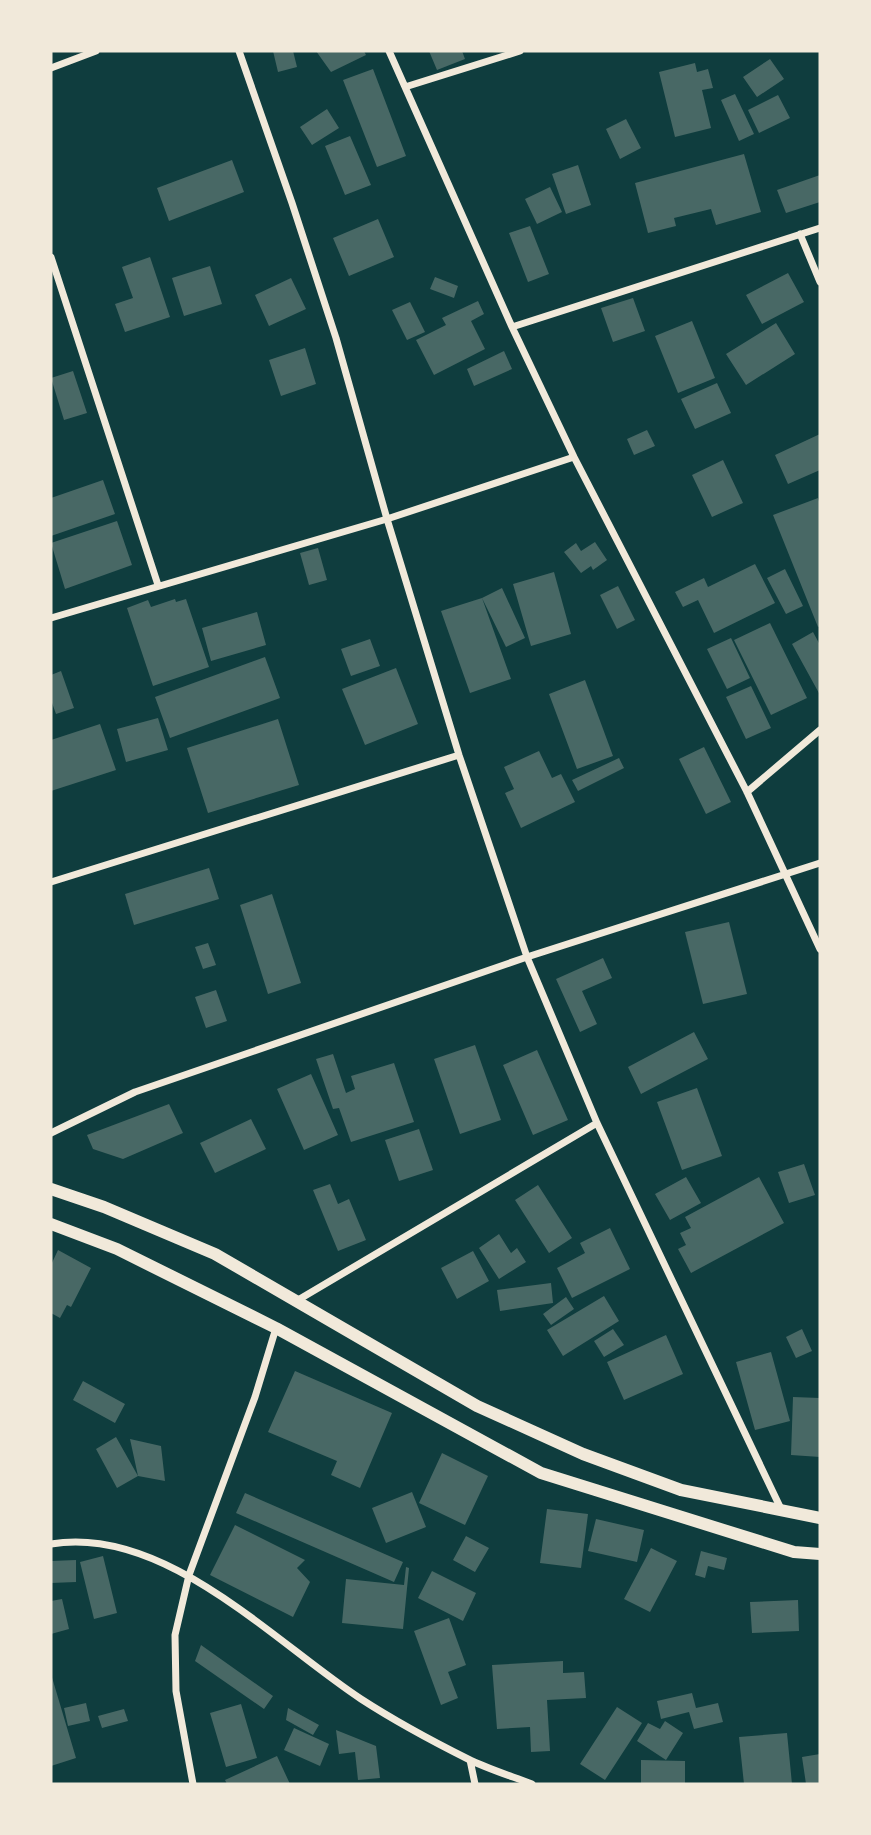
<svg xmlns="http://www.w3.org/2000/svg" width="871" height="1835" viewBox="0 0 871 1835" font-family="'Titillium Web',sans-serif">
<rect width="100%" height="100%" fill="#0f3d3e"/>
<path fill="#486865" d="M273 51H293L297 67 278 72Z
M316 51H364L366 55 331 72Z
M429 51H462L465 59 437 70Z
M770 59 784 79 757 97 743 77Z
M695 63 697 72 708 69 713 88 702 90 711 128 675 137 659 72Z
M373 69 406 156 377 167 343 80Z
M735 94 754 134 739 141 721 100Z
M778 95 790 118 759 133 748 110Z
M327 109 339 128 312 145 300 127Z
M626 119 641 148 620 159 606 129Z
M350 136 371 185 345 195 325 146Z
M744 154 761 212 716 225 711 209 674 218 676 226 648 233 635 183Z
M232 160 244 192 169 221 157 188Z
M578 165 591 205 566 214 552 174Z
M820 175V202L786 213 777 190Z
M550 187 562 212 537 224 525 199Z
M378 219 394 257 349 276 333 238Z
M530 226 549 274 528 282 509 233Z
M150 257 170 317 125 332 115 304 133 298 122 267Z
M210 266 222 304 184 316 172 278Z
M788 273 804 302 762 324 746 295Z
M435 277 458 286 454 298 430 289Z
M291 278 306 309 269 326 255 295Z
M633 298 645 331 613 342 601 308Z
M478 301 484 314 471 321 485 349 434 375 416 340 446 325 442 318Z
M410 302 425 332 407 340 392 310Z
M692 321 715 378 678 393 655 336Z
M776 323 795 354 746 385 726 354Z
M305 348 316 384 281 396 269 360Z
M504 351 512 369 474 386 467 369Z
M73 371 87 413 64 420 51 378Z
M717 383 731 413 695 429 681 399Z
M647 430 655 446 634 455 627 439Z
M820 434V470L788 484 775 455Z
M723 460 743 503 712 517 692 475Z
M103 480 115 514 51 536V498Z
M818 498 820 505V626L818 627 773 515Z
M117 521 132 565 65 589 51 543Z
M595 542 607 560 593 570 591 566 581 573 564 552 576 543 581 551Z
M318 548 327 580 309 585 300 553Z
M755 564 775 603 714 633 698 600 683 607 675 592 704 578 708 587Z
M785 569 803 606 786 614 767 578Z
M554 572 571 634 531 646 513 584Z
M618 586 635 620 617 629 600 595Z
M502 588 525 638 506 647 482 598 511 679 470 693 441 611 482 598Z
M175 599 176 602 186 599 209 667 153 686 127 608 148 600 151 607Z
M257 612 266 645 211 661 202 628Z
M770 623 807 698 771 715 734 640Z
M813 632 820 645V695L792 644Z
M731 638 750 678 727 689 707 649Z
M370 639 380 666 351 676 341 649Z
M265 657 280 698 170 738 155 697Z
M396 668 418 724 365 745 342 689Z
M61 671 74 708 56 714 51 700V675Z
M585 680 613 756 577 769 549 694Z
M751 686 771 728 746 739 726 697Z
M158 718 168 750 126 762 117 729Z
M278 719 299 785 208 813 187 748Z
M100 724 116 770 51 791V740Z
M704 747 731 802 706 814 679 759Z
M539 751 552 778 561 774 575 802 521 828 505 793 514 789 504 767Z
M619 758 624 768 578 791 572 780Z
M209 868 219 899 134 925 125 894Z
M272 894 301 983 268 994 240 905Z
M729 922 747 994 703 1004 685 932Z
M208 943 216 965 203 969 195 947Z
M603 958 612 978 582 991 597 1024 580 1032 556 979Z
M216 990 227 1021 206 1028 195 997Z
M694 1032 708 1059 641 1094 628 1067Z
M475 1045 501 1120 460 1134 434 1059Z
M537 1050 568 1120 533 1135 503 1065Z
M333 1054 346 1093 355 1089 351 1076 394 1063 414 1122 351 1142 339 1108 333 1109 316 1059Z
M311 1074 338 1135 304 1150 277 1089Z
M697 1088 722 1156 682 1170 657 1102Z
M169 1104 183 1133 123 1159 93 1149 87 1135Z
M251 1119 266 1149 215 1173 200 1143Z
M419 1129 433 1170 399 1181 385 1140Z
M804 1164 815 1195 789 1203 778 1172Z
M686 1177 701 1203 670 1220 655 1194Z
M759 1177 784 1223 691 1273 678 1249 686 1245 680 1233 691 1228 685 1217Z
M330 1184 338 1204 349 1199 366 1240 338 1251 313 1190Z
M538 1185 572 1238 549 1253 515 1200Z
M610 1228 630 1269 572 1298 557 1268 585 1253 580 1243Z
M499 1234 511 1253 517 1248 526 1262 499 1279 479 1248Z
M58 1250 91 1268 71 1307 67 1305 60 1318 51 1313V1265Z
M473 1251 489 1281 457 1299 441 1268Z
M551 1283 553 1303 500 1311 497 1290Z
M604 1296 619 1321 563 1356 547 1330Z
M566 1297 574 1309 551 1325 543 1314Z
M613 1329 624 1345 604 1357 594 1341Z
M802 1329 812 1351 796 1358 786 1337Z
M666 1335 683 1374 624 1400 607 1362Z
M771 1352 790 1421 755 1430 736 1362Z
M295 1371 392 1413 360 1488 331 1475 337 1461 268 1432Z
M83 1381 125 1404 115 1423 73 1400Z
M793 1397 820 1398V1457L791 1455Z
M116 1437 138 1476 130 1439 161 1446 165 1481 138 1476 117 1488 96 1449Z
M442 1453 488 1476 465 1525 419 1503Z
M412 1492 426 1527 386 1543 372 1508Z
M245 1493 403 1562 394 1582 236 1513Z
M547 1509 588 1514 581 1568 540 1563Z
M596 1519 644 1530 637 1562 588 1551Z
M235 1525 305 1560 297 1568 310 1582 293 1617 210 1575Z
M466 1536 489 1548 475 1572 453 1560Z
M651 1548 677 1561 650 1612 624 1599Z
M701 1551 727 1558 724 1570 708 1566 705 1578 695 1575Z
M103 1556 117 1613 94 1619 80 1562Z
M76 1560V1582L51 1583V1561Z
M406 1567 409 1568 403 1629 342 1623 346 1579 404 1585Z
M432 1571 476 1593 463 1621 418 1598Z
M62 1599 69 1629 51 1634V1601Z
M798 1600 799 1631 752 1633 750 1602Z
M449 1618 466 1665 448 1672 458 1698 441 1705 414 1631Z
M201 1645 273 1696 264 1709 195 1661Z
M563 1661V1673L584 1672 586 1698 547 1700 550 1751 531 1752 530 1727 497 1729 492 1665Z
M51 1674 76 1758 51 1766Z
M692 1693 696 1708 718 1703 723 1722 694 1729 689 1712 661 1719 657 1701Z
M86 1703 90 1721 68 1726 64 1708Z
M241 1704 257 1758 226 1767 210 1713Z
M617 1707 642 1723 605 1780 580 1764Z
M288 1708 319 1725 313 1735 286 1720Z
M124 1709 128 1721 102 1728 98 1716Z
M665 1721 683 1733 666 1760 637 1741 648 1723 660 1729Z
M294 1728 329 1744 320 1766 284 1750Z
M336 1730 376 1746 380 1778 358 1780 355 1752 339 1754Z
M787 1733 792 1784H744L739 1737Z
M820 1754V1784H806L802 1757Z
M277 1756 290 1784H227L225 1780Z
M641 1760 685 1761V1784H641Z"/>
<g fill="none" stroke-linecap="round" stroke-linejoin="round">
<path stroke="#f1e9da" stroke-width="7" d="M239 51 292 203 336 338 387 519 459 755 527 957 597 1123 782 1511
M389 51 512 327 574 457 747 792 820 949
M51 68 96 51
M405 87 520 51
M800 234 820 282
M51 257 158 585
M512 327 820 228
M51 618 387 519 574 457
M747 792 820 730
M51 882 459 755
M51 1133 135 1092 527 957 820 863
M298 1300 597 1123
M51 1544C164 1525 273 1641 361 1699 395 1721 432 1741 468 1759 488 1769 511 1776 532 1784
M470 1760 475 1784
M193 1784 176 1691 175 1635 189 1575 255 1397 276 1328"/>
<path stroke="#f1e9da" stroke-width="12" d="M51 1189 104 1207 215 1254 477 1406 583 1454 681 1490 820 1518
M51 1224 117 1249 276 1328 541 1473 794 1552 820 1554"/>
</g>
<rect width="871" height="1835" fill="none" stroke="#f1e9da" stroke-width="105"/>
</svg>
